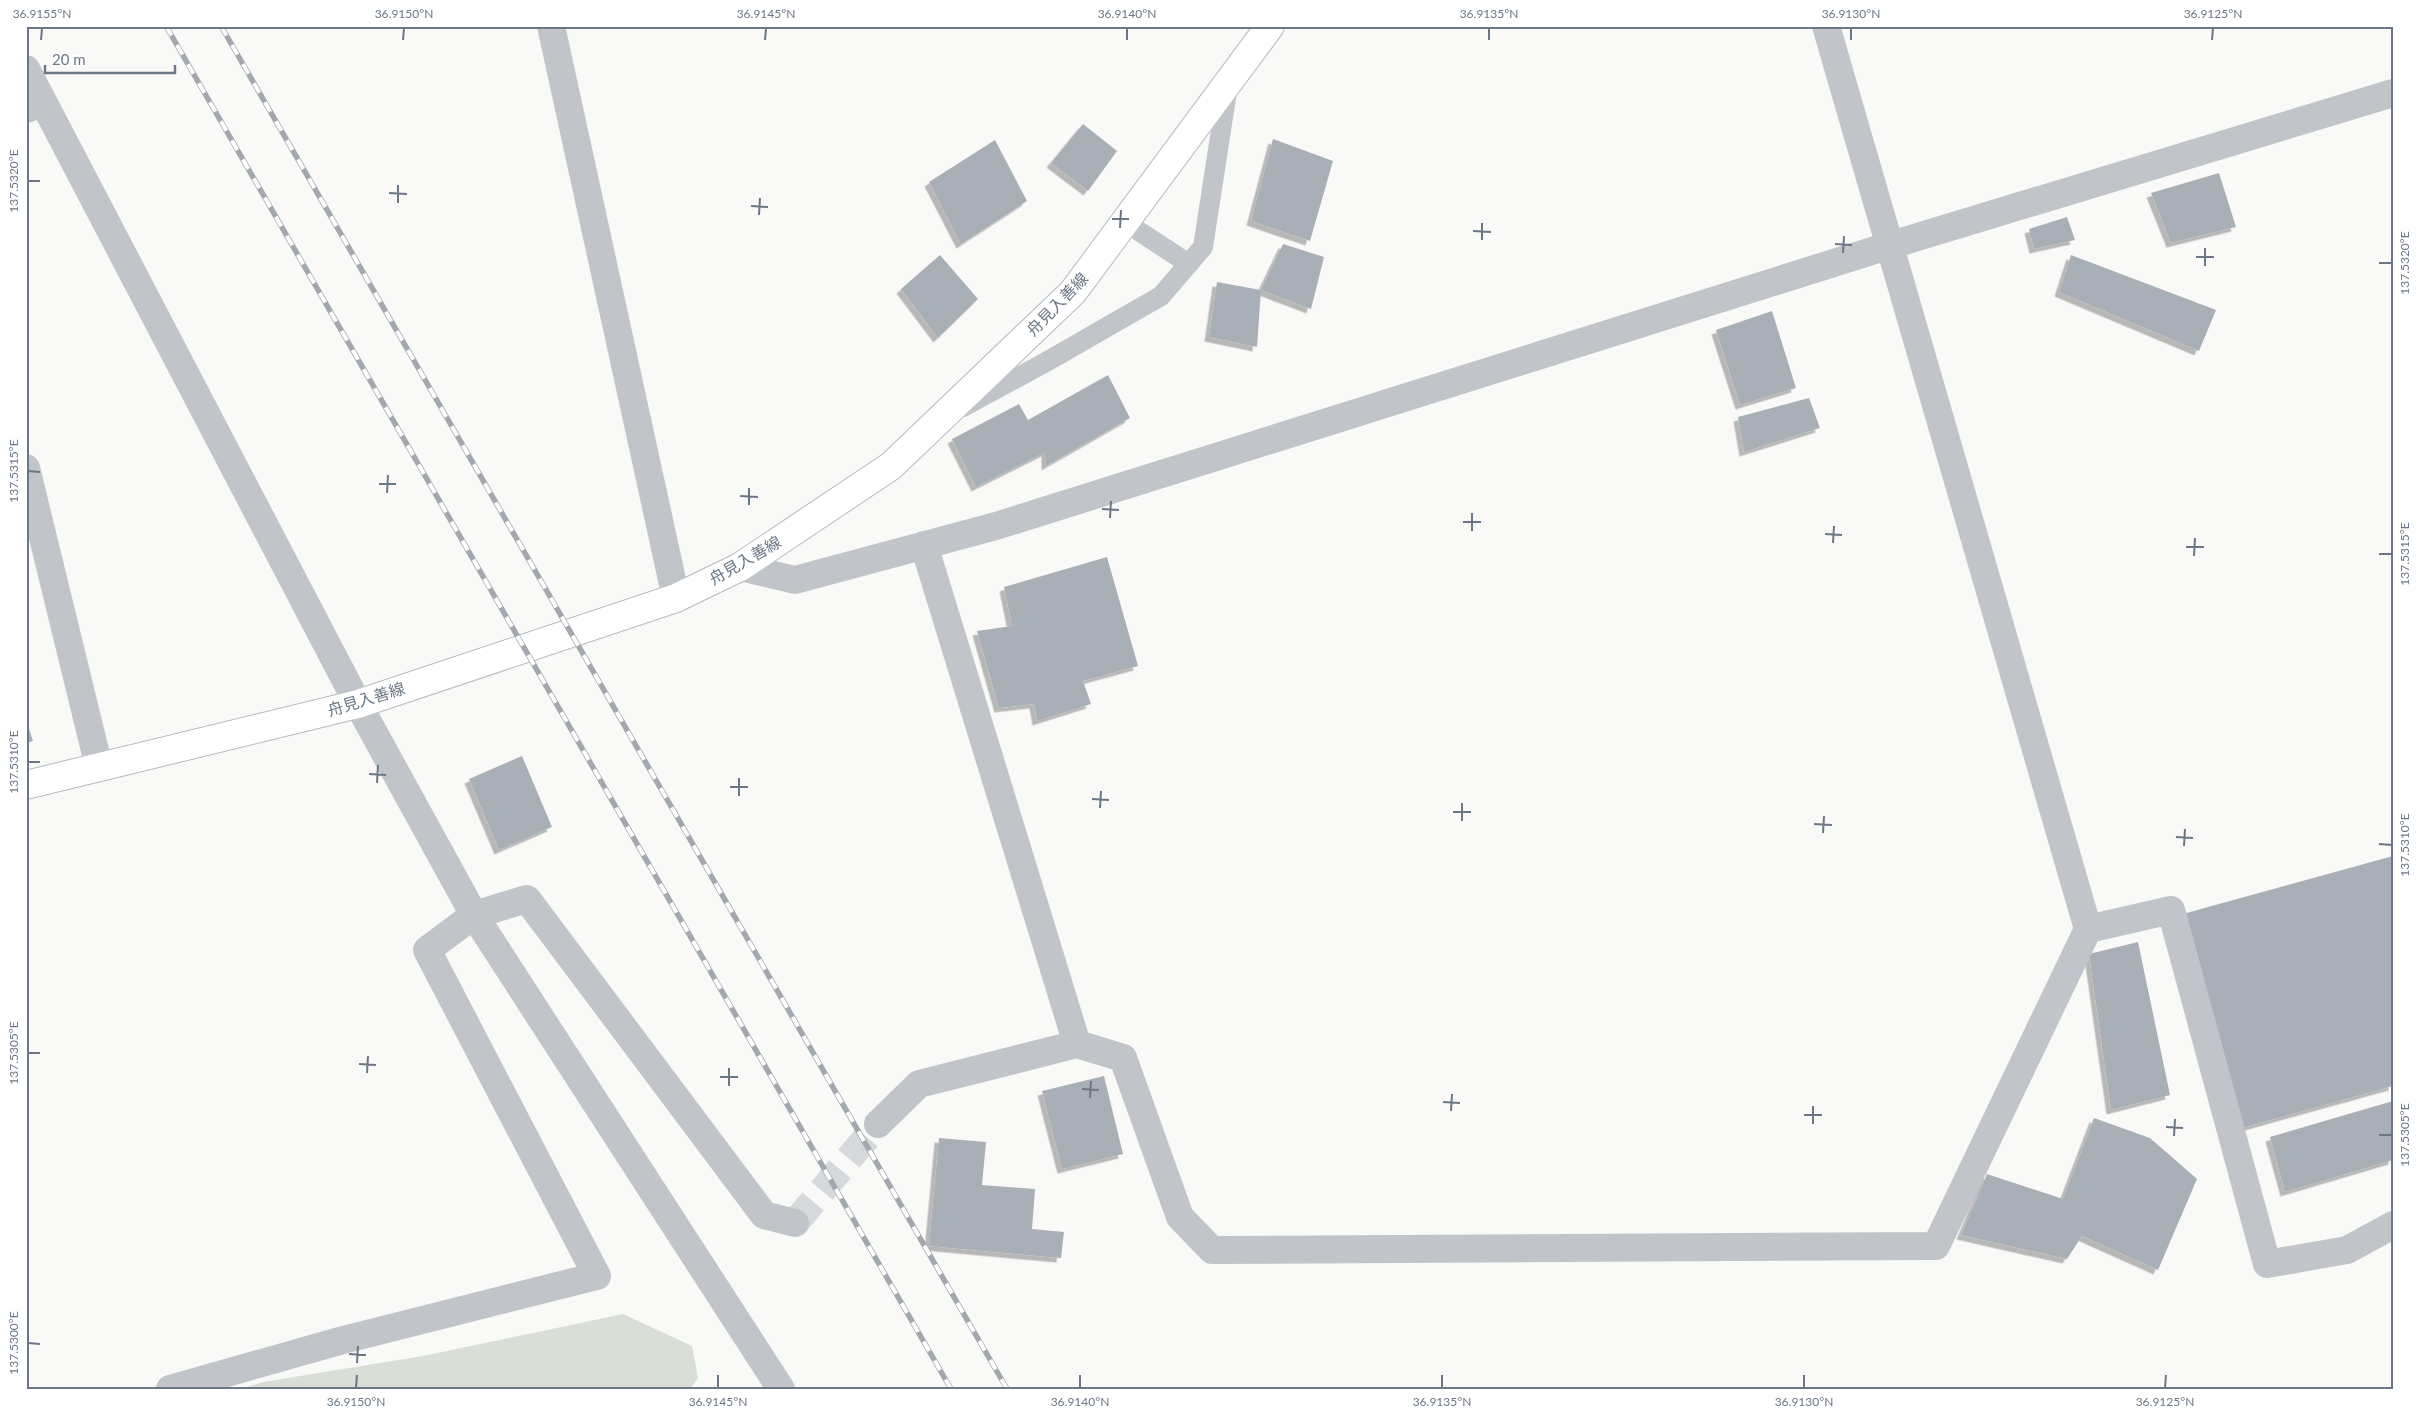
<svg xmlns="http://www.w3.org/2000/svg" width="2419" height="1415" viewBox="0 0 2419 1415" font-family="Lato,'Noto Sans JP',sans-serif">
<defs>
<filter id="shadow"><feDropShadow dx="-4.5" dy="4.5" stdDeviation="0" flood-color="#0004"/></filter>
</defs>
<rect width="100%" height="100%" fill="#f9faf8"/>
<path fill="#d9ded7" d="M623 1314 692 1346 698 1378 690 1389H241L263 1382 423 1356Z"/>
<path fill="#a9afb6" filter="url(#shadow)" d="M1083 124 1117 151 1088 191 1051 163Z
M1273 139 1333 161 1310 241 1251 221Z
M995 140 1027 201 961 244 929 182Z
M2219 173 2236 227 2171 243 2151 193Z
M2067 217 2075 240 2034 249 2029 229Z
M1283 244 1324 257 1311 309 1261 290Z
M940 255 978 299 938 338 901 289Z
M2071 255 2216 310 2199 351 2059 292Z
M1217 282 1261 290 1257 347 1209 337Z
M1772 311 1796 388 1740 405 1716 330Z
M1108 375 1130 418 1046 466V452L976 487 952 439 1019 404 1028 420Z
M1809 398 1820 428 1744 452 1738 417Z
M1107 557 1138 666 1083 681 1091 704 1037 721 1034 704 999 708 977 631 1012 626 1004 587Z
M26 720 33 741 26 743Z
M522 756 552 827 499 850 469 779Z
M2393 856V1086L2242 1128 2183 914Z
M2138 942 2170 1095 2111 1110 2089 954Z
M1104 1076 1123 1154 1062 1169 1042 1091Z
M2393 1101V1160L2285 1192 2270 1137Z
M2094 1118 2150 1138 2197 1179 2158 1270 2082 1236 2067 1259 1961 1235 1987 1174 2063 1199Z
M939 1138 986 1142 982 1185 1035 1189 1032 1229 1064 1232 1061 1258 929 1246Z"/>
<g fill="none" stroke-linecap="round" stroke-linejoin="round">
<path stroke="#d6d9dc" stroke-width="28" stroke-dasharray="28 14" stroke-linecap="butt" d="M795 1223 878 1124"/>
<defs>
<path id="secondary" d="M26 785 358 704 676 598 740 567 891 466 1073 292 1270 26"/>
</defs>
<use href="#secondary" stroke="#b6babf" stroke-width="30"/>
<path stroke="#c1c5c9" stroke-width="20" d="M1125 222 1189 264
M963 407 1046 362 1161 296 1203 247 1228 85"/>
<path stroke="#c1c5c9" stroke-width="28" d="M551 26 676 598
M1826 26 2088 929
M26 109 43 103
M26 468 99 767
M924 545 1077 1044
M740 567 795 580 996 526 1891 245 2393 93
M878 1124 919 1084 1077 1044 1123 1058 1180 1217 1212 1250 1936 1246 2088 929 2171 910 2267 1264 2347 1250 2393 1225
M170 1389 343 1340 597 1276 427 950 474 915 527 899 764 1215 795 1223"/>
<path stroke="#c1c5c9" stroke-width="28" d="M26 69 358 704 474 915 781 1389"/>
<use href="#secondary" stroke="#fff" stroke-width="28"/>
<defs>
<path id="rail" d="M166 26 951 1389
M221 26 1007 1389"/>
</defs>
<use href="#rail" stroke="#a3a8af" stroke-width="5.5"/>
<use href="#rail" stroke="#fff" stroke-width="4" stroke-dasharray="11" stroke-linecap="butt"/>
</g>
<path fill="none" stroke="#6b7786" stroke-width="2" d="M41 40 42 28M403 40 404 28M765 40 766 28M1127 40V28M1489 40V28M1851 40V28M2212 40 2213 28M28 181H40M389 193 407 194M398 203V185M751 206 768 207M759 215 760 198M1112 219H1129M1120 228 1121 210M1473 231 1491 232M1482 240V223M1835 244 1852 245M1843 253 1844 236M2196 257H2214M2379 263H2392M2205 266V248M28 471 40 472M379 484H396M387 493 388 475M740 496 758 497M749 505V488M1102 509 1119 510M1110 518 1111 501M1463 522H1481M1472 531V513M1825 534 1842 535M1833 543 1834 526M2186 547H2204M2379 554H2392M2194 556 2195 538M28 762H40M369 774 386 775M377 783 378 765M730 787H748M739 796V778M1092 799 1109 800M1100 808 1101 791M1453 812H1471M1462 821V803M1814 824 1832 825M1823 833 1824 816M2176 837 2193 838M2379 844 2392 845M2184 846 2185 829M28 1053H40M359 1064 376 1065M367 1073 368 1056M720 1077H738M729 1086V1068M1082 1089 1099 1090M1090 1098 1091 1081M1443 1102 1460 1103M1451 1111 1452 1094M1804 1115H1822M1813 1124V1106M2166 1127 2183 1128M2379 1135H2392M2174 1136 2175 1119M28 1343 40 1344M349 1354 366 1355M357 1363 358 1346M356 1388 357 1375M718 1388V1375M1080 1388V1375M1442 1388V1375M1804 1388V1375M2165 1388 2166 1375"/>
<g text-anchor="middle" stroke-width="5" stroke-linejoin="round" paint-order="stroke">
<g font-size="16" fill="#6b7786" stroke="#fff">
<text transform="translate(1057 304) rotate(-46)" y="6">舟見入善線</text>
<text transform="translate(745 560) rotate(-30)" y="6">舟見入善線</text>
<text transform="translate(366 699) rotate(-17)" y="6">舟見入善線</text>
</g>
</g>
<rect width="2419" height="1415" fill="none" stroke="#ffffff" stroke-width="55"/>
<path d="M45 65v8h130v-8" fill="none" stroke="#6b7786" stroke-width="2.5"/>
<text x="52" y="65" font-size="15" fill="#6b7786" stroke="#ffffff" stroke-width="4" paint-order="stroke">20 m</text>
<rect x="28" y="28" width="2364" height="1360" fill="none" stroke="#6b7786" stroke-width="2"/>
<g font-size="12" text-anchor="middle" fill="#6b7786">
<text x="42" y="18">36.9155°N</text>
<text x="404" y="18">36.9150°N</text>
<text x="766" y="18">36.9145°N</text>
<text x="1127" y="18">36.9140°N</text>
<text x="1489" y="18">36.9135°N</text>
<text x="1851" y="18">36.9130°N</text>
<text x="2213" y="18">36.9125°N</text>
<text transform="translate(14 181) rotate(-90)" y="4">137.5320°E</text>
<text transform="translate(2405 263) rotate(-90)" y="4">137.5320°E</text>
<text transform="translate(14 471) rotate(-90)" y="4">137.5315°E</text>
<text transform="translate(2405 554) rotate(-90)" y="4">137.5315°E</text>
<text transform="translate(14 762) rotate(-90)" y="4">137.5310°E</text>
<text transform="translate(2405 845) rotate(-90)" y="4">137.5310°E</text>
<text transform="translate(14 1053) rotate(-90)" y="4">137.5305°E</text>
<text transform="translate(2405 1135) rotate(-90)" y="4">137.5305°E</text>
<text transform="translate(14 1343) rotate(-90)" y="4">137.5300°E</text>
<text x="356" y="1406">36.9150°N</text>
<text x="718" y="1406">36.9145°N</text>
<text x="1080" y="1406">36.9140°N</text>
<text x="1442" y="1406">36.9135°N</text>
<text x="1804" y="1406">36.9130°N</text>
<text x="2165" y="1406">36.9125°N</text>
</g>
</svg>
